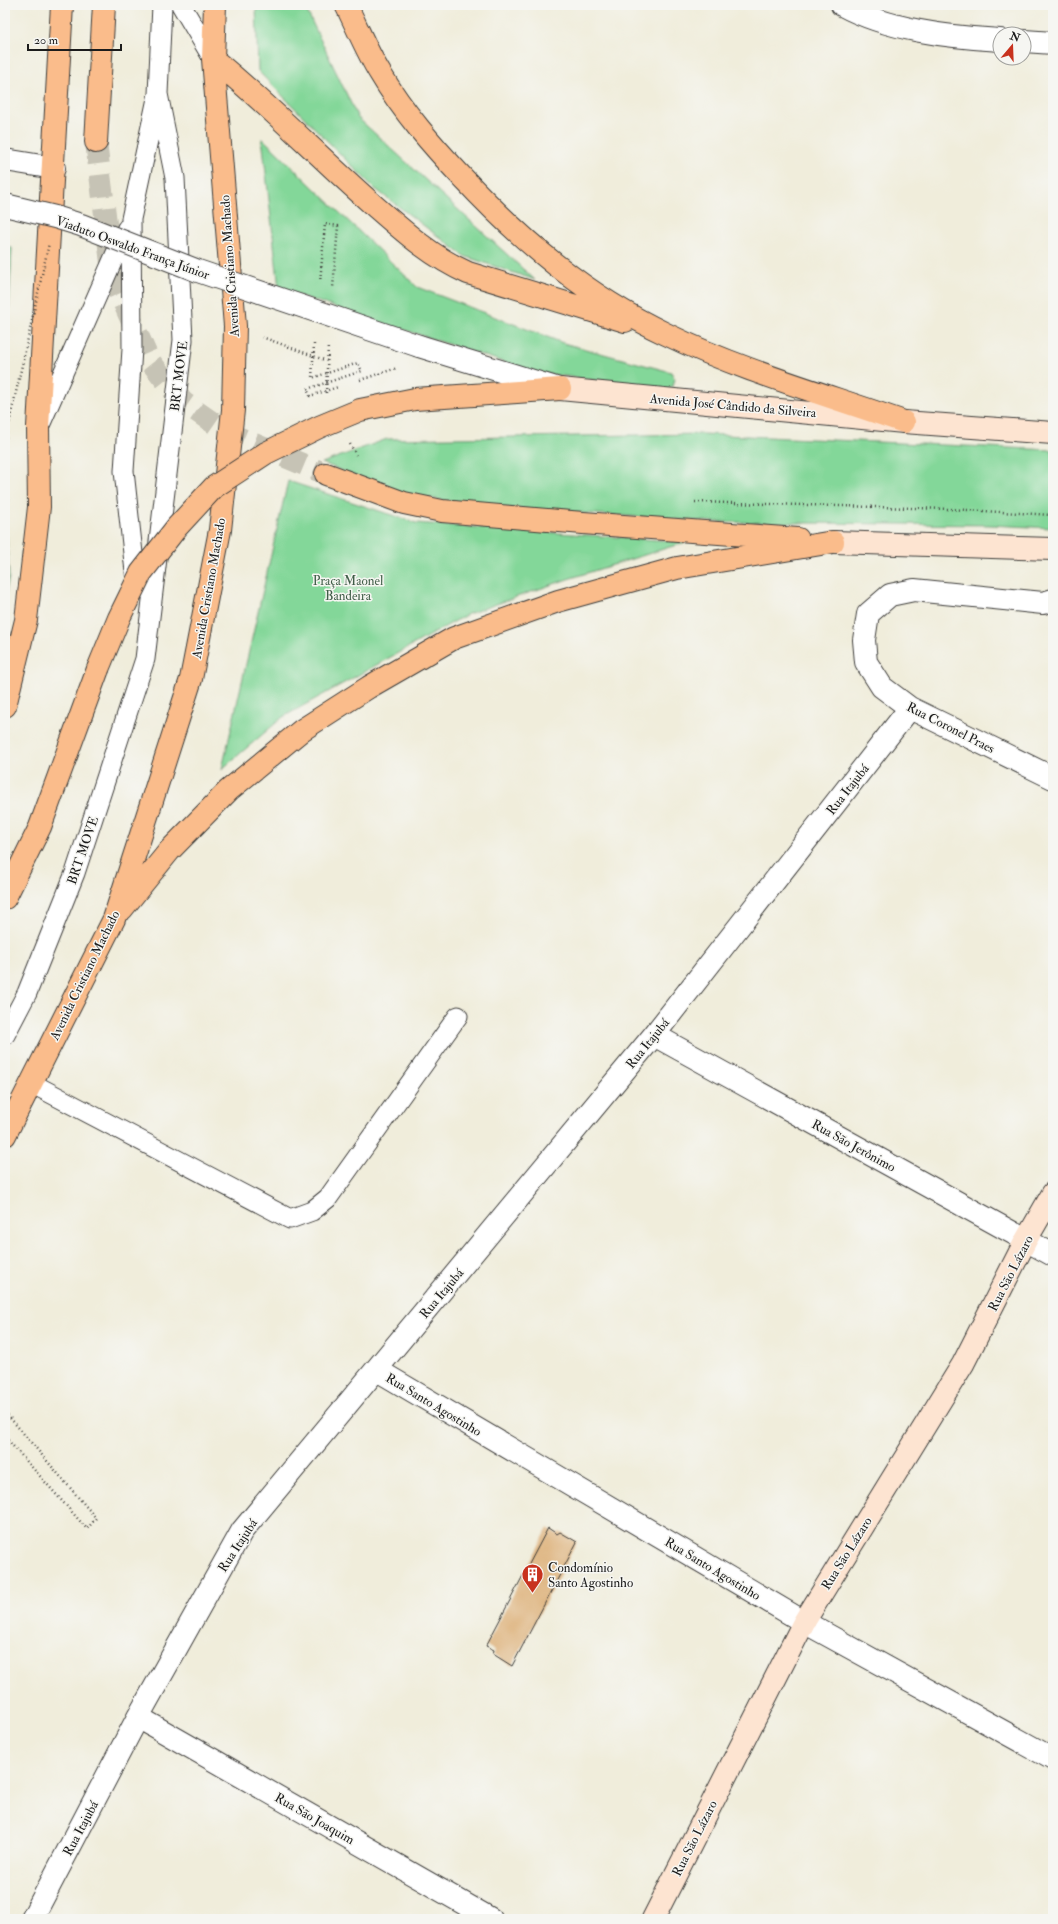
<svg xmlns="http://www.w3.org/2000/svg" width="1058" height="1924" viewBox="0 0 1058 1924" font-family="'IM FELL Double Pica',serif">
<rect width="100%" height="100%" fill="#f6f6f2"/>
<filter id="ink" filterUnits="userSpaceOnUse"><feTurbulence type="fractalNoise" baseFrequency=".025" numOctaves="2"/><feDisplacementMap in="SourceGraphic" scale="8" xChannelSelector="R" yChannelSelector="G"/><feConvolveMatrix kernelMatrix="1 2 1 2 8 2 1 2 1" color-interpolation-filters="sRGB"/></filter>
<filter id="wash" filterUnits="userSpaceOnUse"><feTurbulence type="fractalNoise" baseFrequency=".012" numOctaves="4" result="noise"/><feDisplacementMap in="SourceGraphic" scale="16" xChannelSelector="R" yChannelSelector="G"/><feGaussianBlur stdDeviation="0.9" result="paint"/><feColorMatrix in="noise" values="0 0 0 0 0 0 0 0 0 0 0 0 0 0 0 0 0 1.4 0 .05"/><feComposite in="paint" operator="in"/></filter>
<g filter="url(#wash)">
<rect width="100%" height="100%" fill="#f0eddb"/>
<path fill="#83d799" stroke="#507a5a" d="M256 5H304L358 118 535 280 464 256 374 188 258 71Z
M262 138 417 287 563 343 671 372 675 379 673 386 668 390 534 372 279 289Z
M5 246 12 248 5 397Z
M702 434 1053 450V528L989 525 715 522 493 507 405 495 322 463 387 439Z
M288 481 416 523 686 542 568 579 468 614 283 717 222 769Z
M5 509 9 577 5 596Z"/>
<g id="blocks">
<path fill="#e0b988" d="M548 1528 557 1534 560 1532 577 1542 512 1666 493 1654 494 1650 486 1646Z"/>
</g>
</g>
<g filter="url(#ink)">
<use href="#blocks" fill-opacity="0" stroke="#3c3b39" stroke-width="1"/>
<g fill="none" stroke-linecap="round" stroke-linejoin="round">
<path stroke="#c6c3b5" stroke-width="22" stroke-dasharray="22 11" stroke-linecap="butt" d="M96 142 113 279 149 360 183 402 228 433 326 474"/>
<defs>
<path id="lane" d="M181 5 213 59
M41 423 127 228
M137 590 124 471 132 349 131 219 158 94 162 5
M5 1035 27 993 75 873 145 659 183 340 175 178 158 94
M31 1083 290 1219 312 1211 328 1198 458 1016"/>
<path id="street" d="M842 5C888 30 948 37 1000 40
M1024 41 1053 43
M5 160 54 168
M419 346 559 389
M1053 600 1043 603 914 590 890 595 868 614 864 640 866 662 882 687 910 708 1053 778
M654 1035 1053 1255
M377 1370 804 1622 1053 1759
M138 1717 491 1919
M32 1919 138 1717 242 1531 654 1035 910 708"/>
<path id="secondary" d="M560 389 904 422 1053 433
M833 542 1053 549
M653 1919 804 1622 963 1364 1026 1240 1053 1193"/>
<path id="highway" d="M346 5C357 27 367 52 380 73 403 112 433 146 463 178 523 242 586 296 666 334 742 371 825 394 904 422
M213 59C268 104 317 155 370 202 401 229 430 256 468 273L625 321
M96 142 104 5
M415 399 560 389
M326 474 404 503 442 511 583 523 798 539
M5 706 26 620 39 507 38 427 62 5
M5 898 40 827 98 669
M122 909 170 850 229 790 302 730 369 687 454 638 558 601 677 568 833 542
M5 1135 114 919 191 679 220 530 233 410 235 326 213 59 215 5"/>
</defs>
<use href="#lane" stroke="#3c3b39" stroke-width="21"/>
<use href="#street" stroke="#3c3b39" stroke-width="24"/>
<use href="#secondary" stroke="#3c3b39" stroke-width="24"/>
<use href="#highway" stroke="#3c3b39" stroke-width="24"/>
<path stroke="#3c3b39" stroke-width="2.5" stroke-dasharray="1 3" stroke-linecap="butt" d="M320 283 325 224 338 226 333 288
M262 337 327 361
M326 393 328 345
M350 444 356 455
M5 500 11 501
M695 502 949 509 1053 515
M5 1412 96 1518 87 1529 5 1437"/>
<use href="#lane" stroke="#fff" stroke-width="19"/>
<use href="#street" stroke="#fff" stroke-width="22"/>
<use href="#secondary" stroke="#fde4d1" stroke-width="22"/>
<use href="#highway" stroke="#fabc8b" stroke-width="22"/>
<defs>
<path id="street-bridge" d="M5 205 55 217 81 225 198 271 419 346"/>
<path id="highway-bridge" d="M98 669 119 618 141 573 177 527 214 487 266 453 319 427 360 410 415 399"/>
</defs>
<use href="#street-bridge" stroke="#3c3b39" stroke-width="24" stroke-linecap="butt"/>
<use href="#highway-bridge" stroke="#3c3b39" stroke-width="24" stroke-linecap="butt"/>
<path stroke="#3c3b39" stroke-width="2.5" stroke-dasharray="1 3" stroke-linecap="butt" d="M314 344 312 378 358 363 362 371 307 389 310 396 338 387
M360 380 397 368
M5 442 49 243"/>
<use href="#street-bridge" stroke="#fff" stroke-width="22"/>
<use href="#highway-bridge" stroke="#fabc8b" stroke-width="22"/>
</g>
</g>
<defs>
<symbol id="building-pin" viewBox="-11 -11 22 30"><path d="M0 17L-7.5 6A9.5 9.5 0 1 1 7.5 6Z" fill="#c8321e" stroke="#f6f6f2"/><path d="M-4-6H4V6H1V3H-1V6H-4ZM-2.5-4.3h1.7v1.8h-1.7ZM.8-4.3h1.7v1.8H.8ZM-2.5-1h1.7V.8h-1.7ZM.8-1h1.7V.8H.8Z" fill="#fff"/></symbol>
</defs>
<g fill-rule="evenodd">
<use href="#building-pin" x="520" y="1562" width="25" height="34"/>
</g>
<g text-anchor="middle" stroke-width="3" stroke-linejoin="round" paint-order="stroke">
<g font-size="13" fill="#1c1c1c" stroke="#f6f6f2">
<text transform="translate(133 247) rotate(20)" y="5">Viaduto Oswaldo França Júnior</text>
<text transform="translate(229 266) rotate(-94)" y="5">Avenida Cristiano Machado</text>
<text transform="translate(178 376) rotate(-83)" y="5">BRT MOVE</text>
<text transform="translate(733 405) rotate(5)" y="5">Avenida José Cândido da Silveira</text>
<text transform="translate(208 588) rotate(-80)" y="5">Avenida Cristiano Machado</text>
<text transform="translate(951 727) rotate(27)" y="5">Rua Coronel Praes</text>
<text transform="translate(847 789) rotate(-52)" y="5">Rua Itajubá</text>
<text transform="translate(82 850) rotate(-71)" y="5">BRT MOVE</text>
<text transform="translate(84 975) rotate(-64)" y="5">Avenida Cristiano Machado</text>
<text transform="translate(647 1043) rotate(-51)" y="5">Rua Itajubá</text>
<text transform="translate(854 1145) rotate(29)" y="5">Rua São Jerônimo</text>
<text transform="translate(1010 1273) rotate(-63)" y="5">Rua São Lázaro</text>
<text transform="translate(441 1293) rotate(-50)" y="5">Rua Itajubá</text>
<text transform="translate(434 1404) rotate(31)" y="5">Rua Santo Agostinho</text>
<text transform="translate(237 1545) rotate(-57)" y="5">Rua Itajubá</text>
<text transform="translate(846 1553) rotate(-58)" y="5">Rua São Lázaro</text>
<text transform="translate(713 1568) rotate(31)" y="5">Rua Santo Agostinho</text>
<text transform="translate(315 1818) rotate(30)" y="5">Rua São Joaquim</text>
<text transform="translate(80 1828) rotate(-62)" y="5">Rua Itajubá</text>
<text transform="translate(694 1838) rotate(-63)" y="5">Rua São Lázaro</text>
</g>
<g font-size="13" fill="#405d48" stroke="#f6f6f2">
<text x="348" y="585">Praça Maonel<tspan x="348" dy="15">Bandeira</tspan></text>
</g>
<g font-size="13" fill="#1c1c1c" stroke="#f6f6f2" text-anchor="start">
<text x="548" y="1572">Condomínio<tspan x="548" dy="15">Santo Agostinho</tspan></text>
</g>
</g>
<rect width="1058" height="1924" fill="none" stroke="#f6f6f2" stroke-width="20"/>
<g transform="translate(1012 46) rotate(19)"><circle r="19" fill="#f6f6f2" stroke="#9f9f9c"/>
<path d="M0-3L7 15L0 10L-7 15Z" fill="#c8321e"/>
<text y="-6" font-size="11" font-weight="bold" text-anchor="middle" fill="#1c1c1c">N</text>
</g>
<path d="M28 44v6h93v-6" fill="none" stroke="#1c1c1c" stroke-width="2"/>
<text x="34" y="44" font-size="12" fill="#1c1c1c" stroke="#f6f6f2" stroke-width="3" paint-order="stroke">20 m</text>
</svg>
